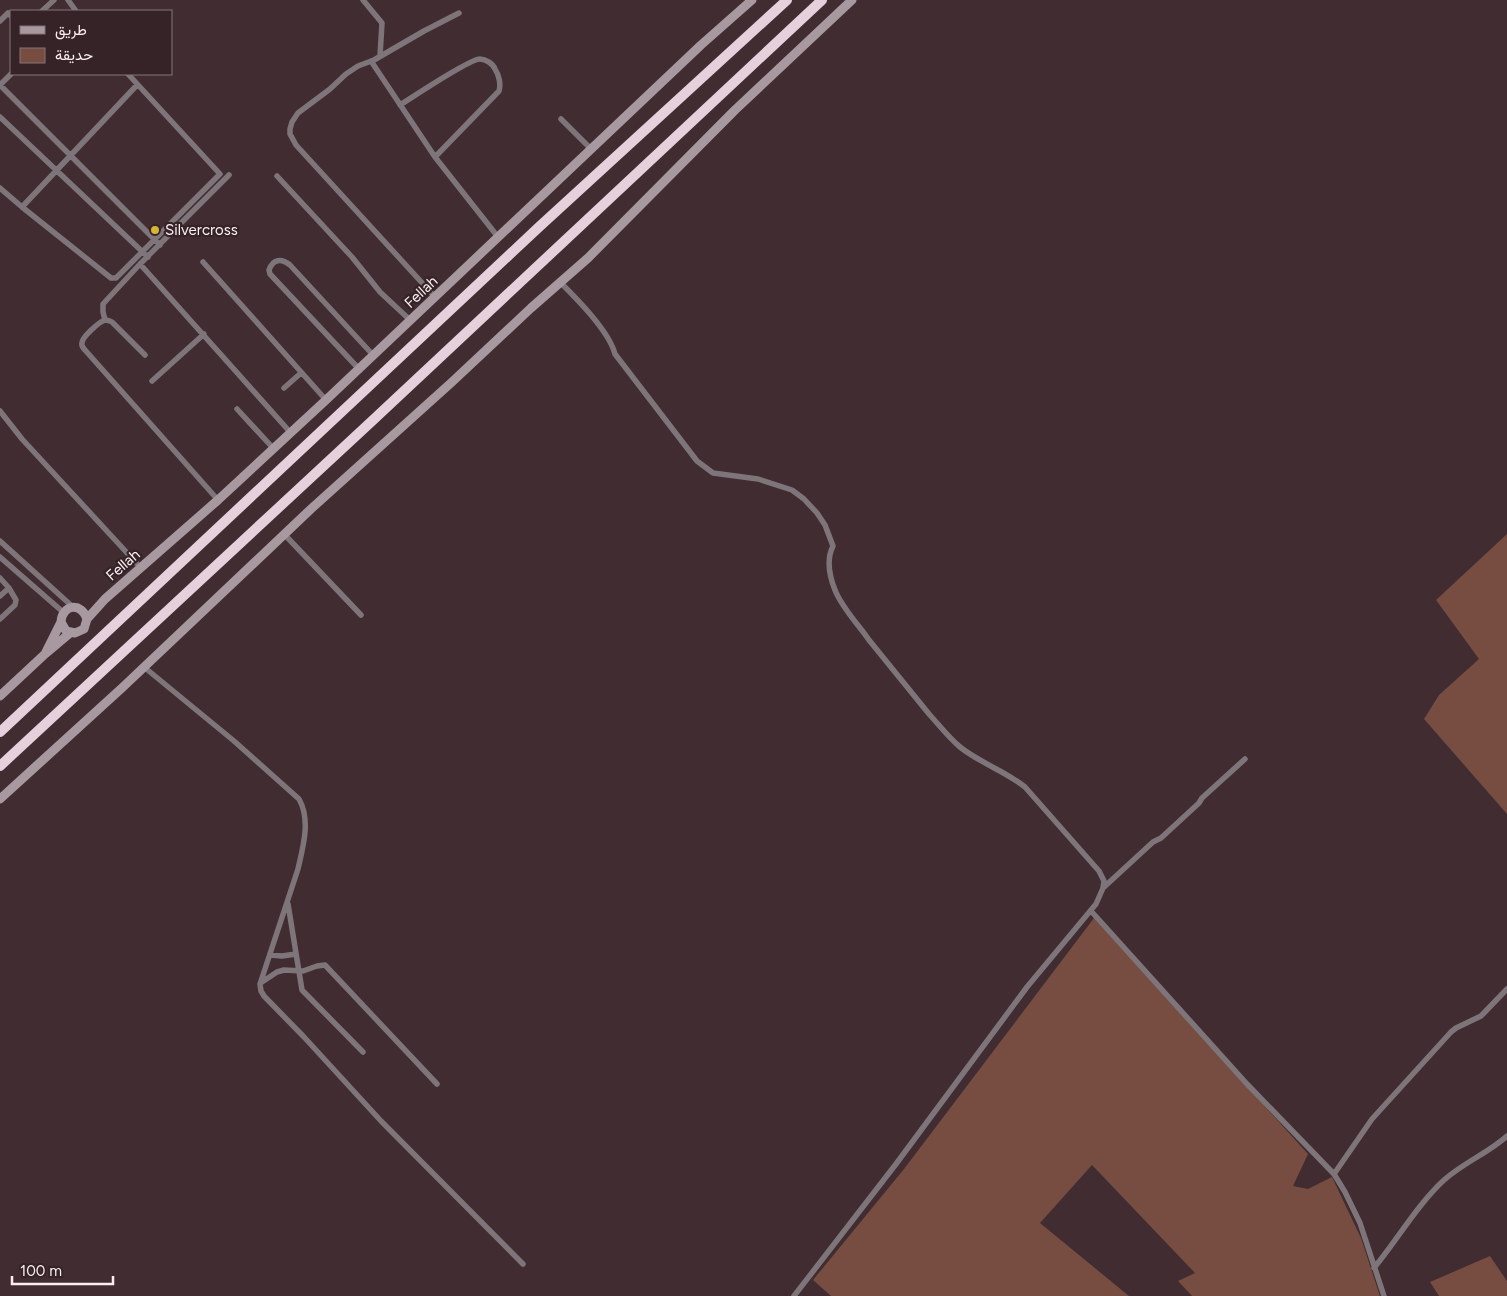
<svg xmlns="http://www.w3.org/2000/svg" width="1507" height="1296" viewBox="0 0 1507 1296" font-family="Figtree,Vazirmatn,sans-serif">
<rect width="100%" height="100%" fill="#402c31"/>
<path fill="#764d40" d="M1507 534V814L1424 719 1439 695 1479 659 1436 600Z
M1094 918 1308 1154 1293 1186 1308 1189 1332 1177 1361 1238 1380 1296H1192L1178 1281 1195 1273 1092 1165 1040 1223 1129 1296H831L813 1280 904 1169Z
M1490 1256 1507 1281V1296H1439L1430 1282Z"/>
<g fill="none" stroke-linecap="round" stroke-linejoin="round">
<path stroke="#7e757a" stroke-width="5.5" d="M68 0 76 11
M363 0 382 23 380 56
M42 11 54 0
M0 21 8 13 11 16
M371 61 435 157 498 237
M128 74 220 174 116 278H111L22 207 137 85
M0 85 160 245
M0 85 11 74
M400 105C413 97 469 59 480 59 486 59 493 64 495 69 499 75 501 84 499 91L435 157
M0 117 148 257
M561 119 591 149
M277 176 352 257 380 292 410 320
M0 188 22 207
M203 262 326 400
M140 264 290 432
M560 282C577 299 609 331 615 354L697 461 713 473 758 479 792 490 804 499 817 513 825 525 833 546C826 560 829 575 835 590 842 608 858 624 869 640 889 665 909 689 929 714 939 725 949 738 960 747 980 763 1005 771 1025 787L1099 871 1104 881 1103 888 1096 904 1027 987 896 1164 794 1296
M435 297 296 145 290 134V129L292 122 298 113 330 89 346 74 358 66 374 60 424 31 459 13
M105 320 103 312V304L140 264 229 175
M145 355 112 322C109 321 108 320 105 320 99 322 82 337 82 343 81 346 83 348 85 350L218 500
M359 369 270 274 269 270C273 259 281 258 290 265L373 355
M152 381 204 334
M284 388 301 373
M237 409 273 448
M0 411 22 439 141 568
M284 534 361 615
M0 541 73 607
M0 557 63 612
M0 578 9 588 16 600 15 605 0 619
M0 596 9 588
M144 667 234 741 299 799C311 820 303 847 298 869L260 984 261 991 264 996 304 1037 381 1121 523 1264
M1103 888 1153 842 1161 838 1199 803 1202 798 1245 759
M288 904 302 990 363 1052
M1091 911 1247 1084 1334 1174 1345 1192 1360 1223 1384 1296
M270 955 282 956 296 954
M262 982 277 972 284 970 303 971 317 966 325 965 437 1084
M1334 1174 1372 1119 1451 1032 1456 1028 1481 1016 1507 989
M1374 1268C1398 1239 1417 1205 1444 1180 1463 1163 1488 1153 1507 1136"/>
<path stroke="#a899a1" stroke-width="9" d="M87 619 105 599 218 500 326 400 701 45 752 0
M45 654 61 622C62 604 82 602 87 619L84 629 75 633 66 631 61 622
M0 696 45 654 70 633
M0 799 123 687 312 508 452 382 531 308 588 258 735 110 852 0"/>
<path stroke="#e6d0dc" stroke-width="10" d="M0 732 539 227 787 0
M0 766 372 421 822 0"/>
</g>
<circle fill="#d5b534" stroke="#352328" stroke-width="2" cx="155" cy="230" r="5"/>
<g text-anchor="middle" stroke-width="4.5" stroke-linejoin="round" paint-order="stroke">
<g font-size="15" fill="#fbeef1" stroke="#352328" text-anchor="start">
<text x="165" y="235">Silvercross</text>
</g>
<g font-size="15" fill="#fbeef1" stroke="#352328">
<text transform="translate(421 292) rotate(-43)" y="5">Fellah</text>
<text transform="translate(123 565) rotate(-41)" y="5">Fellah</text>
</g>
</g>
<rect x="10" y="10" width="162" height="65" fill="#352328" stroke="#847478"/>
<rect x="20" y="26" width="25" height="8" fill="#a899a1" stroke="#847478"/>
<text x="55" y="35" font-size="15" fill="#fbeef1">طريق</text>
<rect x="20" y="48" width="25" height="15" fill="#764d40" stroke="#847478"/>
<text x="55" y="60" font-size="15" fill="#fbeef1">حديقة</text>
<path d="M12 1276v8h101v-8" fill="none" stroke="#fbeef1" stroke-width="2.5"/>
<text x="20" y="1276" font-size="15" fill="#fbeef1" stroke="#352328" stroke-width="4" paint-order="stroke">100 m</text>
</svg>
